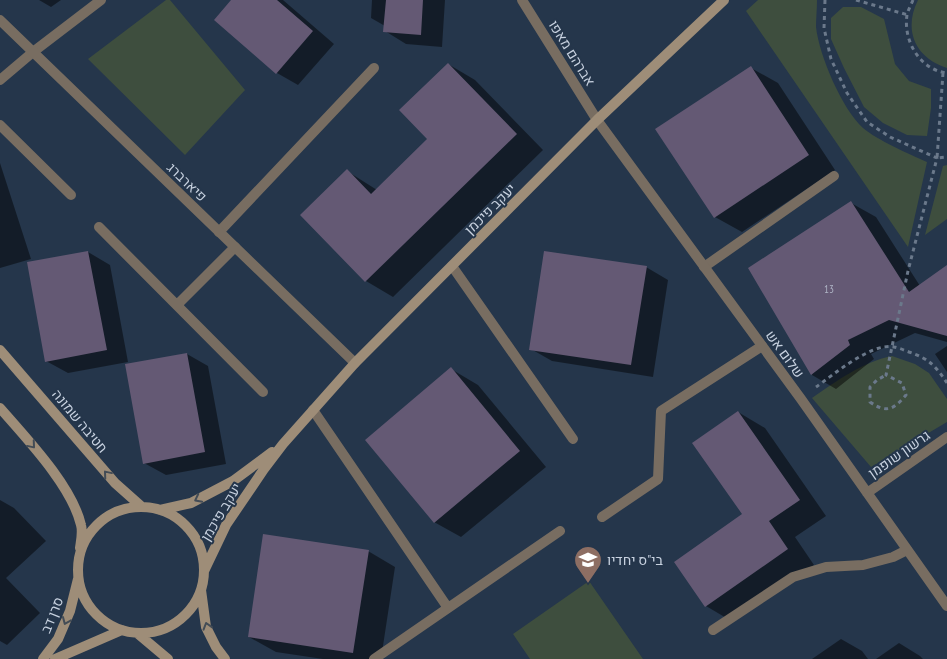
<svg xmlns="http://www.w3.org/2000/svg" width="947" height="659" viewBox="0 0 947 659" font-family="'PT Sans Narrow',Heebo,sans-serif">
<rect width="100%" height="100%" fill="#25364b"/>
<path fill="#3e4e3e" d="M166 0H170L245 90 185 155 88 59Z
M758 0H817C817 9 816 18 816 27 819 55 842 109 863 128 877 140 909 154 927 162L908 247 746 11Z
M918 0H947V68C915 58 903 30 918 0Z
M843 7H861L884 19 895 64 909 81 931 89V108L927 136 907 135 883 123 864 107 844 68 831 39V18Z
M947 165V219L925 235 943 166Z
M892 356 915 364 929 373 947 399V422L871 467 812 398C837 381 862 362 892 356Z
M589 581 643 659H530L513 634Z"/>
<path fill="#0007" d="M39 0H61L51 7Z
M232 0H283L334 44 298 85 277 73Z
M372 0H445L442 47 406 44 385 31V26L371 18Z
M448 64 475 80 543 150 393 297 366 281 347 171 377 190 429 139Z
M751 68 778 83 835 170 742 232 715 217Z
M0 163 31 259 0 268Z
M851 203 876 217 920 286 947 266V342L915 333 871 354 874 359 836 389 812 375Z
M88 252 110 265 128 362 68 373 46 361Z
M646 267 668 280 653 377 552 361 531 349Z
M947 346V372L935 354Z
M187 354 208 366 226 464 166 475 144 463Z
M451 369 478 385 546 467 461 537 434 522Z
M738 412 765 428 826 516 795 537 814 565 733 622 706 606 743 515Z
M0 500 14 508 46 541 6 578 40 613 7 645 0 641Z
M368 551 395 567 381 659H323L276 652 249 637Z
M841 639 862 651 868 659H812Z
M899 643 920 656 923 659H876Z"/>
<path fill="#645974" d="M231 0H277L313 31 276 74 214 20Z
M386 0H423L421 35 383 32Z
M448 63 517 134 365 282 300 215 347 169 371 194 427 139 399 110Z
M751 66 809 155 714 218 655 129Z
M851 201 909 292 947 265V336L889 320 848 340 850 345 811 375 748 268Z
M88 251 107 350 45 362 27 262Z
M544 251 647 266 631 365 529 350Z
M187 353 205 452 143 464 125 364Z
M451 367 520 451 434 523 365 440Z
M738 411 800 500 769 521 788 549 705 607 674 562 742 514 692 443Z
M263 534 369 550 353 653 248 637Z"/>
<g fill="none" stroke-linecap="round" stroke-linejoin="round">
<path stroke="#6b798b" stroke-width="3" stroke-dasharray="4 4" stroke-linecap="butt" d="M825 0 824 28 831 59 847 93 867 122 890 137 937 158 908 271 886 375 902 383 906 395C894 409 887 414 870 402V387L877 380 886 375
M856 0 908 15
M913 0C911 5 908 10 907 15 903 41 920 70 947 73
M943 73 937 158 947 157
M816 387C833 375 872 342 894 347 899 348 904 350 909 352 929 359 935 365 947 383"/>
<path stroke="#786d61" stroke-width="10" d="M0 80 33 52 101 0
M0 125 71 195
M99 227 263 392
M219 232 374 68
M452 266 573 439
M704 267 834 176
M177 305 235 247
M313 410 448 608
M602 517 658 479 661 411 762 346
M713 630 793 577 826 567 863 565 893 557 907 550
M374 659 560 531"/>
<path stroke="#786d61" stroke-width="10" d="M522 0 597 120 801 399 947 606
M0 20 355 363
M867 493 947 437"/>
<path stroke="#9e8d78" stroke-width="10" d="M0 350 115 483 142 507
M0 408C27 439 72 486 81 525 83 532 81 541 80 548
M78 570a63 63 0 1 1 126 0a63 63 0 1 1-126 0Z
M160 510 191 503 233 481 272 452
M204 571 226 525 264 469 283 444 355 363 597 120 724 0
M201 590 206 627 216 647 225 659
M137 633 168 659
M43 659 58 639 70 611 78 579
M55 659 122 630"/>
</g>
<defs><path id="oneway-chevron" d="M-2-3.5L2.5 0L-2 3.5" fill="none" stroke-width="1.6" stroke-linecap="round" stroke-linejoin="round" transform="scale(1.25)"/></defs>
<g stroke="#434c56">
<use href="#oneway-chevron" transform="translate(32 445) rotate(50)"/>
<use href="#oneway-chevron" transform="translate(107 474) rotate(-130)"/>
<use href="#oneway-chevron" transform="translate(198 499) rotate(153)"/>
<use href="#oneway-chevron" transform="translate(66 621) rotate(113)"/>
<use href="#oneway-chevron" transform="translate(207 626) rotate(-107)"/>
</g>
<defs>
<symbol id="school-pin" viewBox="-11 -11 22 30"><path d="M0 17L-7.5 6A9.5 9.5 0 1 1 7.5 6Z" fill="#8d6e63" stroke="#25364b"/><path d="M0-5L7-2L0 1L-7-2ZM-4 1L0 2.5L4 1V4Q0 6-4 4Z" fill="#fff"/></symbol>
</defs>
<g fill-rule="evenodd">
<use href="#school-pin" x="572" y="544" width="32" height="43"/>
</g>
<g text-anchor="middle" stroke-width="4" stroke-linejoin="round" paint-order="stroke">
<g font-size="11" fill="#afb4c5">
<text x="829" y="293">13</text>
</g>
<g font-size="14" fill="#c8d2e0" stroke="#25364b">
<text transform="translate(572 53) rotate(58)" y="5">אברהם מאפו</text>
<text transform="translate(187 182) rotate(44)" y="5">פיארברג</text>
<text transform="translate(490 209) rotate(-45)" y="5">יעקב פיכמן</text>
<text transform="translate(785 354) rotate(54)" y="5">שלום אש</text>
<text transform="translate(80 421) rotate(50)" y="5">חטיבה שמונה</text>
<text transform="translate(899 454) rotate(-35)" y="5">גרשון שופמן</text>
<text transform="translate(221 512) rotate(-59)" y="5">יעקב פיכמן</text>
<text transform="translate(52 615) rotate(-68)" y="5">סרן דב</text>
</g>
<g font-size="14" fill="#c8d2e0" stroke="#25364b" text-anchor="start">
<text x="607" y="565">בי"ס יחדיו</text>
</g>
</g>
</svg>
